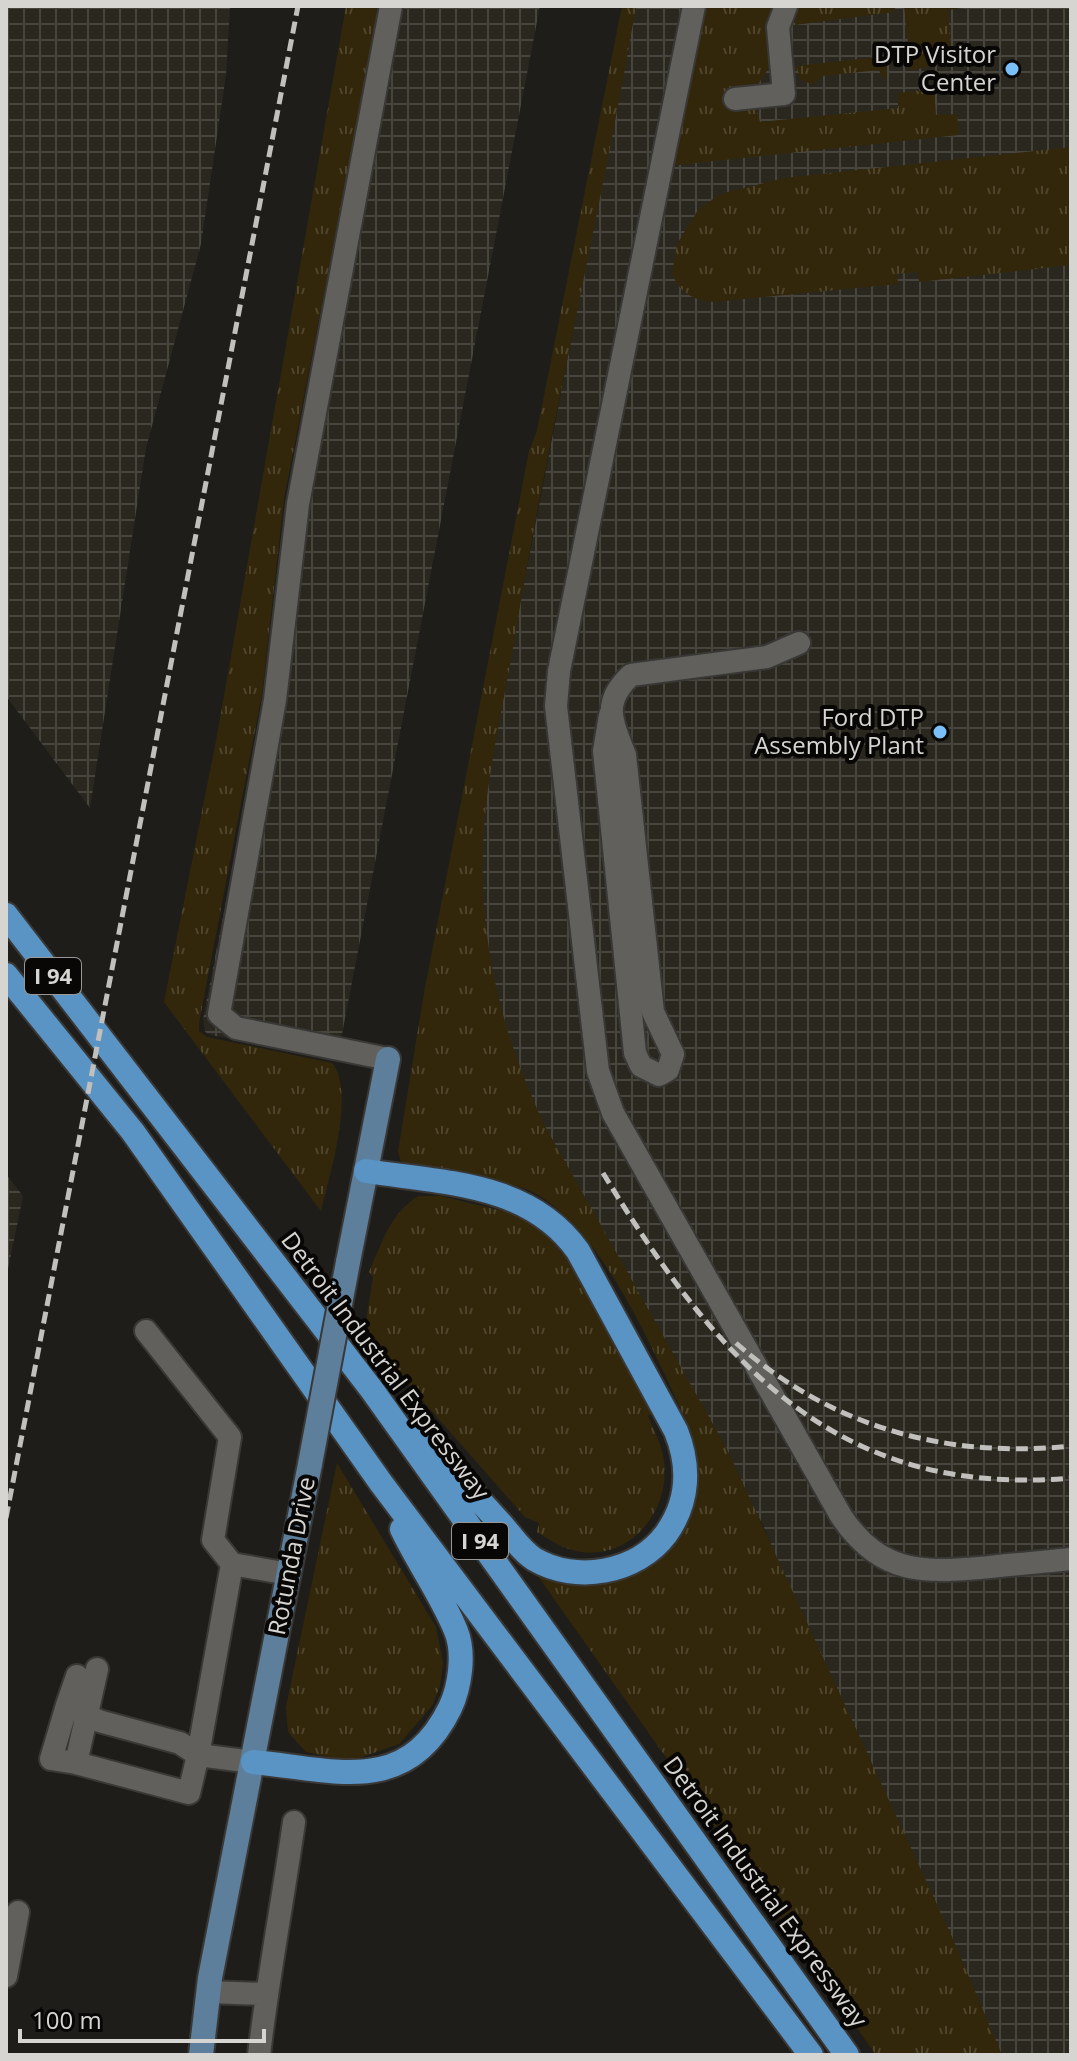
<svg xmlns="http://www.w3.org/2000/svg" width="1077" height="2061" viewBox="0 0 1077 2061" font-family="'Open Sans',sans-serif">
<defs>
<pattern id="industrial-grid" width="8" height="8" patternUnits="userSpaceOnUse" patternTransform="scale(2)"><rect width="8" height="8" fill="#2a271e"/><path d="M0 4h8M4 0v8" fill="none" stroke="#48453e"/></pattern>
<pattern id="grass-tufts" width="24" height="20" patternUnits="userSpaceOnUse" patternTransform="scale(2)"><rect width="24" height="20" fill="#32270a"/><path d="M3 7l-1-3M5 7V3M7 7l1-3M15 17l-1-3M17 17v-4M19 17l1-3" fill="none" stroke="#4f452d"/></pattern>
</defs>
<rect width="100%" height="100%" fill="#1e1d19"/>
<path fill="url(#industrial-grid)" d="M6 6H230L226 75 201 244 146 448 90 808 6 696Z
M382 6H540L337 1060 211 1035 205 1032 203 1019 266 695Z
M636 6H1071V2055H974L763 1525 577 1185 413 1155Z
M6 1174 23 1196 6 1279Z"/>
<path fill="url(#grass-tufts)" d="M346 6H377L374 36 284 499 262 694 199 1023V1031L207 1037 332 1063C356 1091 329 1177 321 1211L164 1002 216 741Z
M622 6H636C600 217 550 425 515 636 500 728 476 811 484 906 490 983 512 1057 545 1126L727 1449 953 1939 1002 2055H876L533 1569C554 1576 576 1585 599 1584 616 1584 636 1576 650 1565 699 1529 703 1477 687 1422 654 1353 596 1211 520 1187 485 1175 430 1181 401 1161L398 1152 424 993 529 451 537 431Z
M705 6H772L770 66 759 83 729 93 756 107 760 122 898 108V93L934 89 936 115 957 114 959 135 669 166 694 30Z
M798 6H895V12L795 25Z
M904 6H980L948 10 952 60 911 71Z
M886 56 887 76 883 79 879 70 822 76 813 85 800 79 796 66Z
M1071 147V265L919 282 918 272 897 274 898 284 714 302C693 300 681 294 672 274L677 244 698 210 720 194 784 178Z
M419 1196H441L519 1215 535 1223 567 1252 654 1413 648 1416C653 1428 659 1440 662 1451 676 1504 633 1563 576 1551 561 1548 549 1539 537 1532L539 1523 525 1517 364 1334 373 1277 369 1272C382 1243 390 1213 419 1196Z
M337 1463 436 1627 443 1663 440 1686 432 1706 399 1744 359 1758 341 1760 306 1752 288 1732 286 1707Z"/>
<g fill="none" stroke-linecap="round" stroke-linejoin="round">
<defs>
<path id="minor" d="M694 6 559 671 556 706 598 1071 613 1113 841 1516C881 1576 925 1573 990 1567 1017 1564 1044 1562 1071 1559
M735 99 784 94 778 27 786 6
M610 715 604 751 635 1053 641 1066 659 1075 668 1070 673 1054 653 1012 625 755C612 721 601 703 631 675L767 657 799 643
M388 1059 236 1028 219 1014 275 700 298 504 391 6
M146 1331 230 1437 213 1540 232 1564
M77 1676 67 1705 99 1721 180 1743 198 1755 189 1793 76 1763 97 1669
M67 1705 51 1759 76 1763
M253 1762 198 1755 232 1564 289 1574
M6 1976 18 1912
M208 1992 266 1994
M259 2055C268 1977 283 1900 294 1822"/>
<path id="major" d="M348 1262 388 1059
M201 2055 210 1978 310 1464"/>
<path id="highway" d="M6 915 372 1390 847 2055
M6 975 133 1132 381 1483 811 2055
M366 1171C443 1183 529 1182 578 1251L676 1431C690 1466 689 1502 666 1534 637 1573 576 1584 534 1559 521 1551 511 1535 501 1524 473 1493 446 1464 417 1435
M253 1762C332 1769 406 1798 450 1708 460 1687 465 1653 456 1631 442 1596 418 1563 402 1529"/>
</defs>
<use href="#minor" stroke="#393836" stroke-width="26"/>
<use href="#major" stroke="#393836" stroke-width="28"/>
<use href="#highway" stroke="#393836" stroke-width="28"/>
<use href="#minor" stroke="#62605c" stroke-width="22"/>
<use href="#major" stroke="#5d7f9b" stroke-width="24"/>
<use href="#highway" stroke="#5994c5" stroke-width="24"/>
<path stroke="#c1c0bd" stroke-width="5" stroke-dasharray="12 6" stroke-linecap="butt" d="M603 1173C716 1359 834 1499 1071 1478
M736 1343C831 1427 946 1459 1071 1446
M6 1518 298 6"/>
<defs>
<path id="major-bridge" d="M310 1464 348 1262"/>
</defs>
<use href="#major-bridge" stroke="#393836" stroke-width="28" stroke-linecap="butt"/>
<use href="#major-bridge" stroke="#5d7f9b" stroke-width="24"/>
</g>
<g fill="#7abff8" stroke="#080706" stroke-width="3">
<circle cx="1012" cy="69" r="8"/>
<circle cx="940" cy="732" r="8"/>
</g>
<g text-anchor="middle" stroke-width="8" stroke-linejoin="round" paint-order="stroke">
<g fill="#080706" stroke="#989795" stroke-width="2">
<rect x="25" y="958" width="56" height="36" rx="6"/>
<rect x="452" y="1523" width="56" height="36" rx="6"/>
</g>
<g font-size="22" font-weight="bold" fill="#d6d5d2">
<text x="53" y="984">I 94</text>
<text x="480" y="1549">I 94</text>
</g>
<g font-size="24" fill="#d6d5d2" stroke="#080706" text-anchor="end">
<text x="996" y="63">DTP Visitor<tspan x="996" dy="28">Center</tspan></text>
<text x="924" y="726">Ford DTP<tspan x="924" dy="28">Assembly Plant</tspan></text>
</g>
<g font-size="24" fill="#d6d5d2" stroke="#080706">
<text transform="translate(385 1366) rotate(53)" y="8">Detroit Industrial Expressway</text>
<text transform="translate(292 1556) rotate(-79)" y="8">Rotunda Drive</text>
<text transform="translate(765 1892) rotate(54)" y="8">Detroit Industrial Expressway</text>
</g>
</g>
<rect width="1077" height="2061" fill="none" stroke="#d6d5d2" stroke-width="16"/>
<path d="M20 2029v12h244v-12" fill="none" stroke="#d6d5d2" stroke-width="4"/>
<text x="32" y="2029" font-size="24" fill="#d6d5d2" stroke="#080706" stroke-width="6" paint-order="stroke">100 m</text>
</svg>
